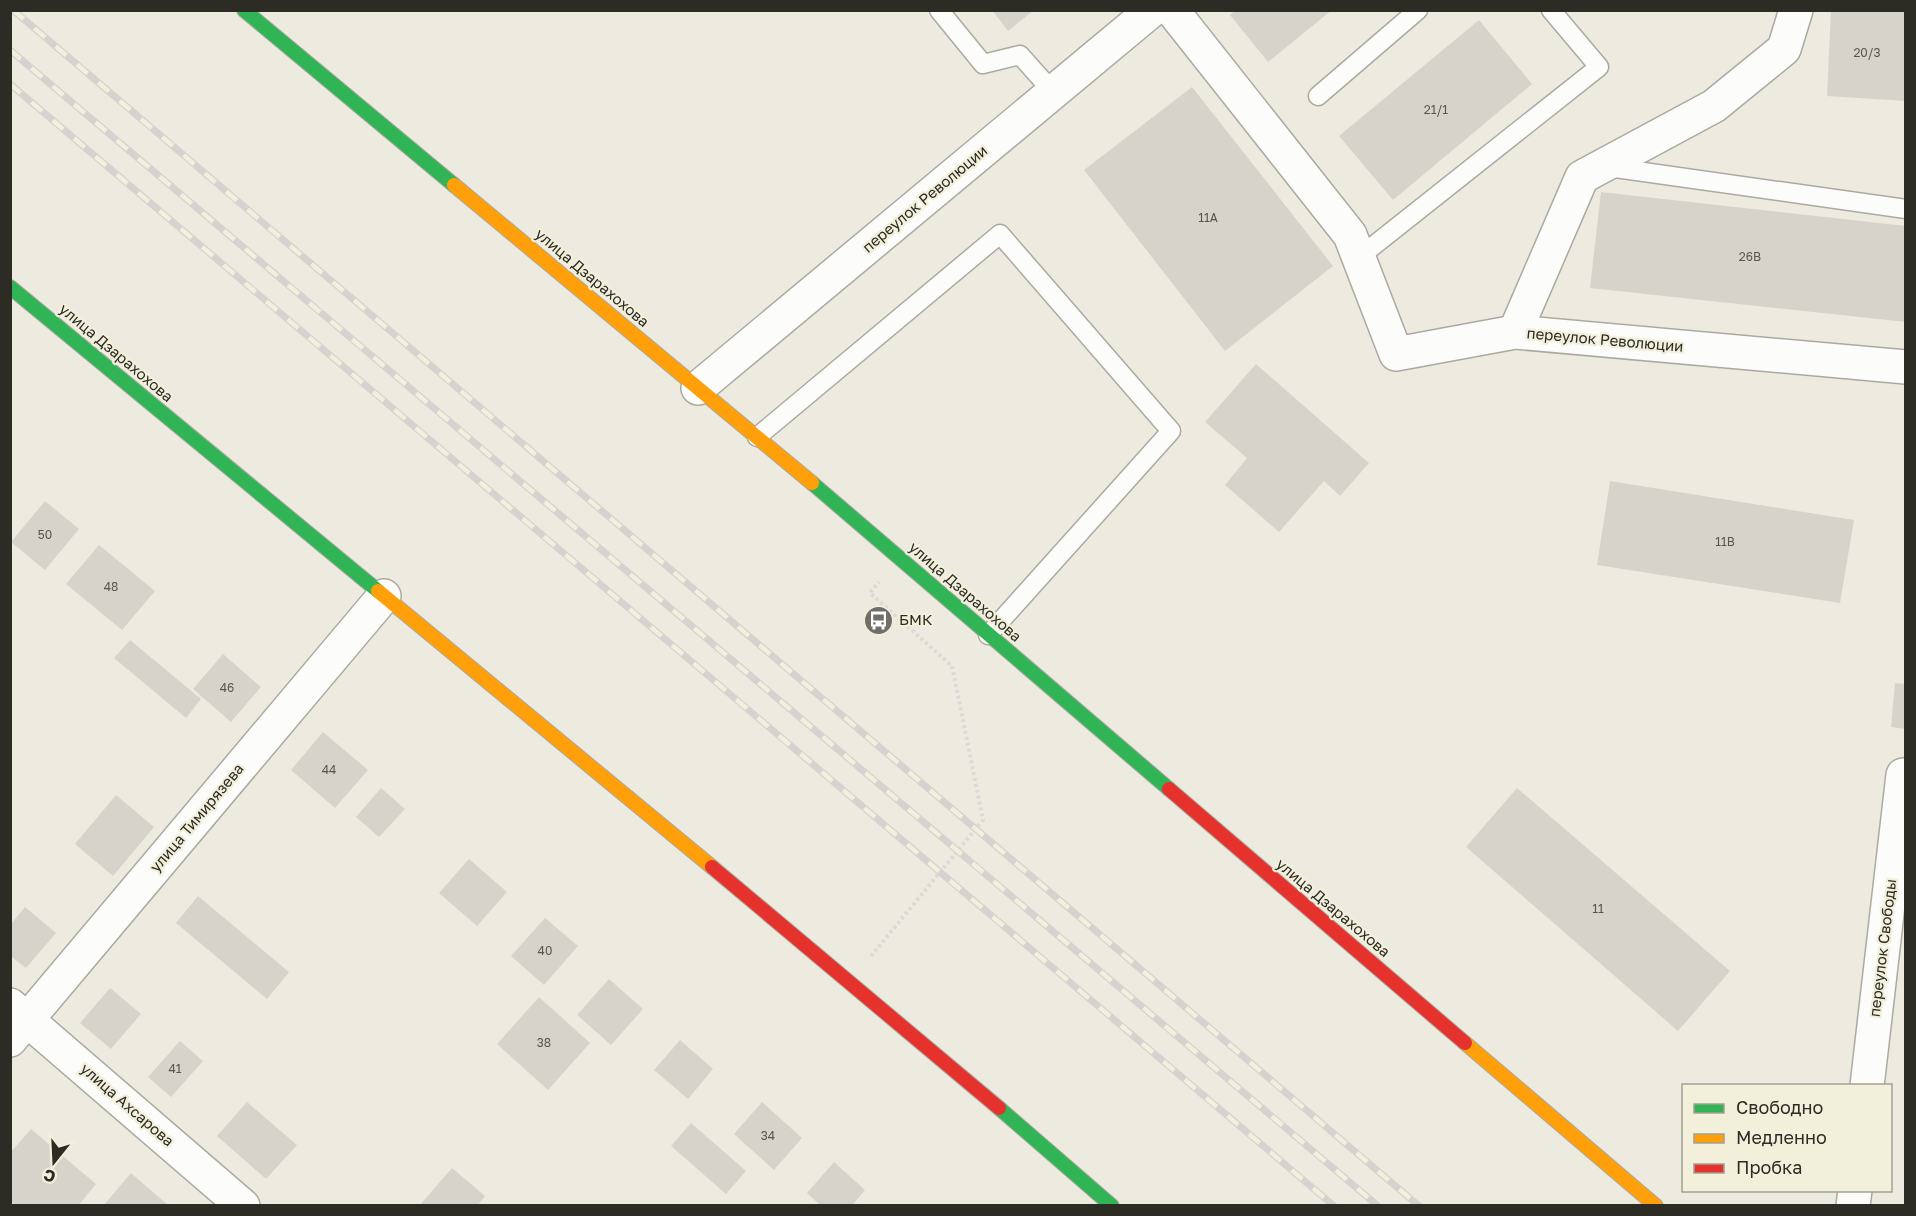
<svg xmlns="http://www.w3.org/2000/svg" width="1916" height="1216" viewBox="0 0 1916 1216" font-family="'Golos Text',sans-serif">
<rect width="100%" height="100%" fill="#edebe0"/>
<path fill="#d6d3cb" d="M992 10H1034L1008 31Z
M1236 10H1332L1268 62 1230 15Z
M1831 10H1906V101L1827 96Z
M1479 20 1532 84 1393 200 1339 136Z
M1192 87 1333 266 1225 351 1084 170Z
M1601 192 1906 226V322L1590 288Z
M1256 364 1369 463 1340 496 1324 481 1279 532 1225 485 1247 458 1205 422Z
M1610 481 1854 520 1840 603 1597 565Z
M45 501 79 529 45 570 11 542Z
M99 545 155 591 122 630 66 584Z
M130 640 201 699 186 718 114 658Z
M223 654 261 687 231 722 193 689Z
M1895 683 1906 684V729L1891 727Z
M323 732 368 770 335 808 291 770Z
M381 788 405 809 379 837 356 817Z
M1517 788 1730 971 1678 1031 1466 847Z
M116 795 154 827 113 876 75 844Z
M469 859 507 892 477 926 439 893Z
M198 896 289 972 267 999 176 923Z
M25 907 56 933 26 968 10 956V925Z
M545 918 578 946 544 985 511 956Z
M609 979 643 1009 611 1045 577 1015Z
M110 988 141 1014 111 1049 80 1023Z
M539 997 590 1043 548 1090 497 1044Z
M680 1040 713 1069 688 1099 654 1070Z
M180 1041 203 1061 171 1097 148 1077Z
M247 1102 297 1145 266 1179 217 1136Z
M762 1102 802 1138 774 1170 734 1134Z
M691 1123 746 1171 726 1194 671 1146Z
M31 1129 96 1184 78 1206H16L10 1201V1153Z
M834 1162 865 1190 852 1206H821L807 1193Z
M452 1168 485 1196 477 1206H419Z
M131 1173 169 1206H103Z"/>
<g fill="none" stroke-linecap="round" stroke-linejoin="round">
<defs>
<path id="lane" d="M939 10 983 64 1020 55 1053 92
M1318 96 1418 10
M1608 167 1906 209
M1358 258 1599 67 1551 10
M757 437 1000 234 1171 431 988 635"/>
<path id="street" d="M1172 10 1350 235 1396 354 1515 332 1906 367
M1515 332 1582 177 1714 106 1784 49 1796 10
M698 388 1152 10
M10 1005 243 1206
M10 1040 384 596
M1867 1086 1903 775
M1853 1206 1855 1190"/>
<path id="fast" d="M244 10 454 185
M10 287 378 591
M812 483 1169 789
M999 1108 1112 1206"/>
<path id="slow" d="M454 185 812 483
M378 591 712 867
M1465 1043 1656 1206"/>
<path id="jam" d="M1169 789 1465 1043
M712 867 999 1108"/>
</defs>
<use href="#lane" stroke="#abaaa1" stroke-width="21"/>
<use href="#street" stroke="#abaaa1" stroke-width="36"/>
<use href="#fast" stroke="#abaaa1" stroke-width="16"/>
<use href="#slow" stroke="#abaaa1" stroke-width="16"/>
<use href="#jam" stroke="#abaaa1" stroke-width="16"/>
<path stroke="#dadad7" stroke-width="4" stroke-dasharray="3 3" stroke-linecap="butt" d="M871 956 983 820 952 666 870 593 879 582"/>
<use href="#lane" stroke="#fcfcfa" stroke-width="18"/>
<use href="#street" stroke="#fcfcfa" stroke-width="33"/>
<use href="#fast" stroke="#30b455" stroke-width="14"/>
<use href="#slow" stroke="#ff9f0a" stroke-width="14"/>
<use href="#jam" stroke="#e5322d" stroke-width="14"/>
<defs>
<path id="rail" d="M13 10 1419 1206
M10 50 1378 1206
M10 84 1334 1206"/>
</defs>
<use href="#rail" stroke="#d4d3d0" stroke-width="7"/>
<use href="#rail" stroke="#f2efdb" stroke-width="4.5" stroke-dasharray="14" stroke-linecap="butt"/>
</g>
<defs>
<symbol id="bus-disc" viewBox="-11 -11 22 22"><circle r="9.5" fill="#706e66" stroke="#f2efdb"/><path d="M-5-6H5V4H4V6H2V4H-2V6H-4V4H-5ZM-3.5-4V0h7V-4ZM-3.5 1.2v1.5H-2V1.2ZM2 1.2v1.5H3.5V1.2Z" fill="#fff"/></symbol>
</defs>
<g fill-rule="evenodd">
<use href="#bus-disc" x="862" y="604" width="33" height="33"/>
</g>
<g text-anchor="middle" stroke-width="4.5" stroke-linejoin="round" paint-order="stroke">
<g font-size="12" fill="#57564e">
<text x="1867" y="57">20/3</text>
<text x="1436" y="114">21/1</text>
<text x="1208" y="222">11А</text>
<text x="1750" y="261">26В</text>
<text x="45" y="539">50</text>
<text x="1725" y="546">11В</text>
<text x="111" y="591">48</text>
<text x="227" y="692">46</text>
<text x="329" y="774">44</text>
<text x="1598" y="913">11</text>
<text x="545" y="955">40</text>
<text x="544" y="1047">38</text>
<text x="175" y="1073">41</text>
<text x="768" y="1140">34</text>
</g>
<g font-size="15" fill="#2c2b24" stroke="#f2efdb">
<text transform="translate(925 199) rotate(-40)" y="5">переулок Революции</text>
<text transform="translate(592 278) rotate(40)" y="5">улица Дзарахохова</text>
<text transform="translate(1605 340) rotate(5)" y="5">переулок Революции</text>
<text transform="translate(116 353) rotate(40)" y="5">улица Дзарахохова</text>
<text transform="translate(965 592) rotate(41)" y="5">улица Дзарахохова</text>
<text transform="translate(197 818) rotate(-50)" y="5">улица Тимирязева</text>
<text transform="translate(1333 908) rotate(40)" y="5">улица Дзарахохова</text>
<text transform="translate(1883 948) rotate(-83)" y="5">переулок Свободы</text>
<text transform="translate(127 1105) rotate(41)" y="5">улица Ахсарова</text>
</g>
<g font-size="15" fill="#2c2b24" stroke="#f2efdb" text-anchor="start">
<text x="899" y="625">БМК</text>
</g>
</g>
<rect width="1916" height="1216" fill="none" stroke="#2c2b24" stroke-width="24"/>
<rect x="1682" y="1084" width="210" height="108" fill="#f2efdb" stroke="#a3a192" stroke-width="1.5"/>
<rect x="1694" y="1104" width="30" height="9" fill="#30b455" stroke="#a3a192" stroke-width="1.5"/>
<text x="1736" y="1114" font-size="18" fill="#2c2b24">Свободно</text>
<rect x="1694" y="1134" width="30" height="9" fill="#ff9f0a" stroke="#a3a192" stroke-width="1.5"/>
<text x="1736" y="1144" font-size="18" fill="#2c2b24">Медленно</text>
<rect x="1694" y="1164" width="30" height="9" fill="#e5322d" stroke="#a3a192" stroke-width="1.5"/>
<text x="1736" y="1174" font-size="18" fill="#2c2b24">Пробка</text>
<g transform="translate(54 1162) rotate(198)" stroke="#f2efdb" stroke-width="4.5" paint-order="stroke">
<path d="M0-4.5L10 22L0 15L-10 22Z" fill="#2c2b24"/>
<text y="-9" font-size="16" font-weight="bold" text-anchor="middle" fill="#2c2b24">С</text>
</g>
</svg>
